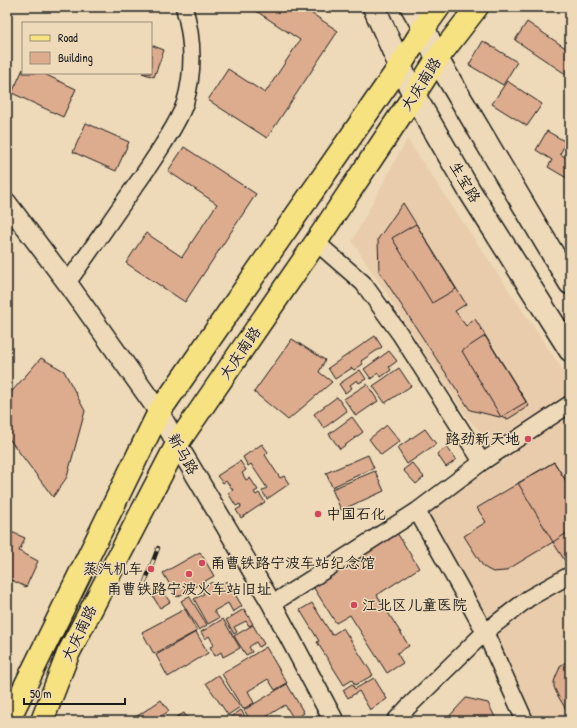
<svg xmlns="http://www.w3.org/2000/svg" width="577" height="728" viewBox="0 0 577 728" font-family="'Patrick Hand','LXGW WenKai TC',sans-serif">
<rect width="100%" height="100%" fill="#eedab8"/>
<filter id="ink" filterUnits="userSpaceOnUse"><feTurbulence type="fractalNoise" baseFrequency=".025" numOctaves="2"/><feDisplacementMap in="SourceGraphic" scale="8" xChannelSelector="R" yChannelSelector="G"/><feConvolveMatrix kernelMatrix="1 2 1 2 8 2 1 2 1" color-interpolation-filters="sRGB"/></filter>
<g filter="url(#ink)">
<path fill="#e9ccac" d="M407 139 570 381V721H534L480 603 429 515 448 495 505 460 467 417 352 241Z"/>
<path fill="#ddac8f" stroke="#1c1c1c" d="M117 7H129L127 11Z
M250 7H302L338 31 267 138 208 100 228 69 265 93 300 40Z
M527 22 570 51V77L515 40Z
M483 41 517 62 503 85 469 65Z
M151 45 164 50 154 77 142 73H151Z
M23 69V73H42L76 89 63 117 12 93Z
M507 81 542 104 527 126 492 104Z
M86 123 129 142 116 171 73 152Z
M547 131 566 142 560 154 570 160V180L548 167 552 160 536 150Z
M184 147 256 194 185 302 126 263 146 233 182 257 217 204 168 171Z
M403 203 466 304 455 311 466 326 475 319 529 406 508 419 470 410 379 271 378 239Z
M416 224 456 289 432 303 392 238Z
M375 336 382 347 361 361 363 364 354 370 352 368 335 379 328 368Z
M485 336 526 402 501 417 462 351Z
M292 339 325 360 319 372 332 382 288 420 254 392Z
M389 351 397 361 389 367 391 370 381 377 378 373 371 379 364 369Z
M41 358 64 371 85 411 67 477 53 497 7 436V397Z
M399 368 411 386 385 403 373 386Z
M360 370 366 379 359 383 357 380 350 385 352 388 345 393 339 384Z
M367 384 378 401 356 416 344 399Z
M337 397 347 411 324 428 314 414Z
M352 417 363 432 340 449 329 434Z
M387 425 400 441 381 455 369 439Z
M425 429 436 444 407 464 397 448Z
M262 444 268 452 265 455 280 478 284 476 289 484 267 499 262 491 267 488 251 464 248 466 243 457Z
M447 447 456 460 446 467 437 454Z
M368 455 374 468 332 487 326 473Z
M240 461 246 470 242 473 246 480 250 478 258 490 254 492 256 495 259 493 265 502 241 518 236 510 241 507 240 504 236 506 228 493 233 490 226 481 223 483 217 476Z
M554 462 570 487V531L553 542 518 483Z
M554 462 570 487V539L569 540 570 542V569L553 542 505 571 493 572 487 569 483 566 464 536 486 522 477 508Z
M412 463 424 477 416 484 403 470Z
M375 471 384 491 341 510 332 489Z
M7 530 25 538 19 551 38 561 26 587 7 578Z
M397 533 419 568 377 595 409 646 397 653 403 663 387 673 350 615 336 623 312 585Z
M200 552 214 576 177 597 163 573Z
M227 581 242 606 233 612 228 603 214 611 219 618 208 624 194 599 204 594 201 589 212 582 215 588Z
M161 589 170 602 160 608 152 595Z
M189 596 207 625 199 630 181 601Z
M312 603 332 635 343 628 373 675 355 685 352 680 344 685 317 642 319 641 300 610Z
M185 609 197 631 154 654 142 632Z
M244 609 253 624 249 626 246 621 234 627 237 632 234 634 226 620Z
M223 619 240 648 223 657 221 652 215 656 210 647 214 645 209 636 205 639 201 632Z
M253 625 264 644 259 647 256 642 249 647 252 652 246 655 234 636Z
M196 632 208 653 168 677 156 655Z
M266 647 287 683 275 690 268 679 248 691 254 703 243 709 222 674Z
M570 660V716L558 696 554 687V682L556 676 561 665Z
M218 675 240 707 228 715 206 683Z
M374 678 387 699 370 710 359 691 348 698 343 690 352 684 355 689Z
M287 684 304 713 294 719 285 705 264 718 266 721H251L244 710Z
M466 698 488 703 497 721H445Z
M161 700 169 711 154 721H130Z
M241 710 248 721H234L231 717Z
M184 713 189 721H170Z"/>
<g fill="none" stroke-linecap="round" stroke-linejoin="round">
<defs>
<path id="minor" d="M67 283C90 252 111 220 133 189 144 174 154 159 164 143 172 130 180 118 185 103 194 72 193 38 184 7
M482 462 570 404
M417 511 485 632 525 721
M272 604 417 511 482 462 400 334 363 283 316 242
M395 721 408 707 485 632 529 598 570 575"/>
<path id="tertiary" d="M7 203 71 288 159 412 177 444 272 604 334 721"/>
<path id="secondary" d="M374 7 400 66 414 95 469 190 570 350
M412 7 424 28 437 59 570 283"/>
<path id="primary" d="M8 721 159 412 400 66 424 28 439 7
M42 721 68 654 177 444 316 242 414 95 437 59 477 7"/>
</defs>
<use href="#minor" stroke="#1c1c1c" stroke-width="19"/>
<use href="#tertiary" stroke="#1c1c1c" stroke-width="22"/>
<use href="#secondary" stroke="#1c1c1c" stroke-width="25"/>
<use href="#primary" stroke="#1c1c1c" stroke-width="25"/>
<use href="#minor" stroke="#eedab8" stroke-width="16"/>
<use href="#tertiary" stroke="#eedab8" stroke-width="19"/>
<use href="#secondary" stroke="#eedab8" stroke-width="22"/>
<use href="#primary" stroke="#f7e281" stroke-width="22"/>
<defs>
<path id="rail" d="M144 585 158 548"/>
</defs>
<use href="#rail" stroke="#1c1c1c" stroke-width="4.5"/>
<use href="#rail" stroke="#eedab8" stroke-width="3" stroke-dasharray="9" stroke-linecap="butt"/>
</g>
</g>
<g fill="#d1495b" stroke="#eedab8" stroke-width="1.5">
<circle cx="528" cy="439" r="4"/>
<circle cx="318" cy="514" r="4"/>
<circle cx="202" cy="563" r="4"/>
<circle cx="151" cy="569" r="4"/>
<circle cx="189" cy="574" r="4"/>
<circle cx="354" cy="605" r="4"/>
</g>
<g text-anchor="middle" stroke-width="3" stroke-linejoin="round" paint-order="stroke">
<g font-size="15" fill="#1c1c1c" stroke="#eedab8">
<text transform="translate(421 84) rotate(-57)" y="5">大庆南路</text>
<text transform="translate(465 182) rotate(59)" y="5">生宝路</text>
<text transform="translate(240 353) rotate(-55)" y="5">大庆南路</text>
<text transform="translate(183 454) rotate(60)" y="5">新马路</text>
<text transform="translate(79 633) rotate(-64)" y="5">大庆南路</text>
</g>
<g font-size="15" fill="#1c1c1c" stroke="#eedab8" text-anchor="start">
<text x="520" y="444" text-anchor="end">路劲新天地</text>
<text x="326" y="519">中国石化</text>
<text x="210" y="568">甬曹铁路宁波车站纪念馆</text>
<text x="143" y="574" text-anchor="end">蒸汽机车</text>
<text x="189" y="594" text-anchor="middle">甬曹铁路宁波火车站旧址</text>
<text x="362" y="610">江北区儿童医院</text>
</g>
</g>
<rect width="577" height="728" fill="none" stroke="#eedab8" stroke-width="24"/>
<rect x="12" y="12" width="553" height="704" fill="none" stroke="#1c1c1c" stroke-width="1.5" filter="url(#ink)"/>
<rect x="22" y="22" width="130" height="52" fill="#eedab8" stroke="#9a8e7a"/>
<rect x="30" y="35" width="20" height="6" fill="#f7e281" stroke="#9a8e7a"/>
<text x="58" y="42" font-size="12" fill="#1c1c1c">Road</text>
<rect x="30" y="52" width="20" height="12" fill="#ddac8f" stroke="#9a8e7a"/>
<text x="58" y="62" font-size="12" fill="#1c1c1c">Building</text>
<path d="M24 698v6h101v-6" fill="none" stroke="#1c1c1c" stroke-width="2"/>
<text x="30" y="698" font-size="12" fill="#1c1c1c" stroke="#eedab8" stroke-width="3" paint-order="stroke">50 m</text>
</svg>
